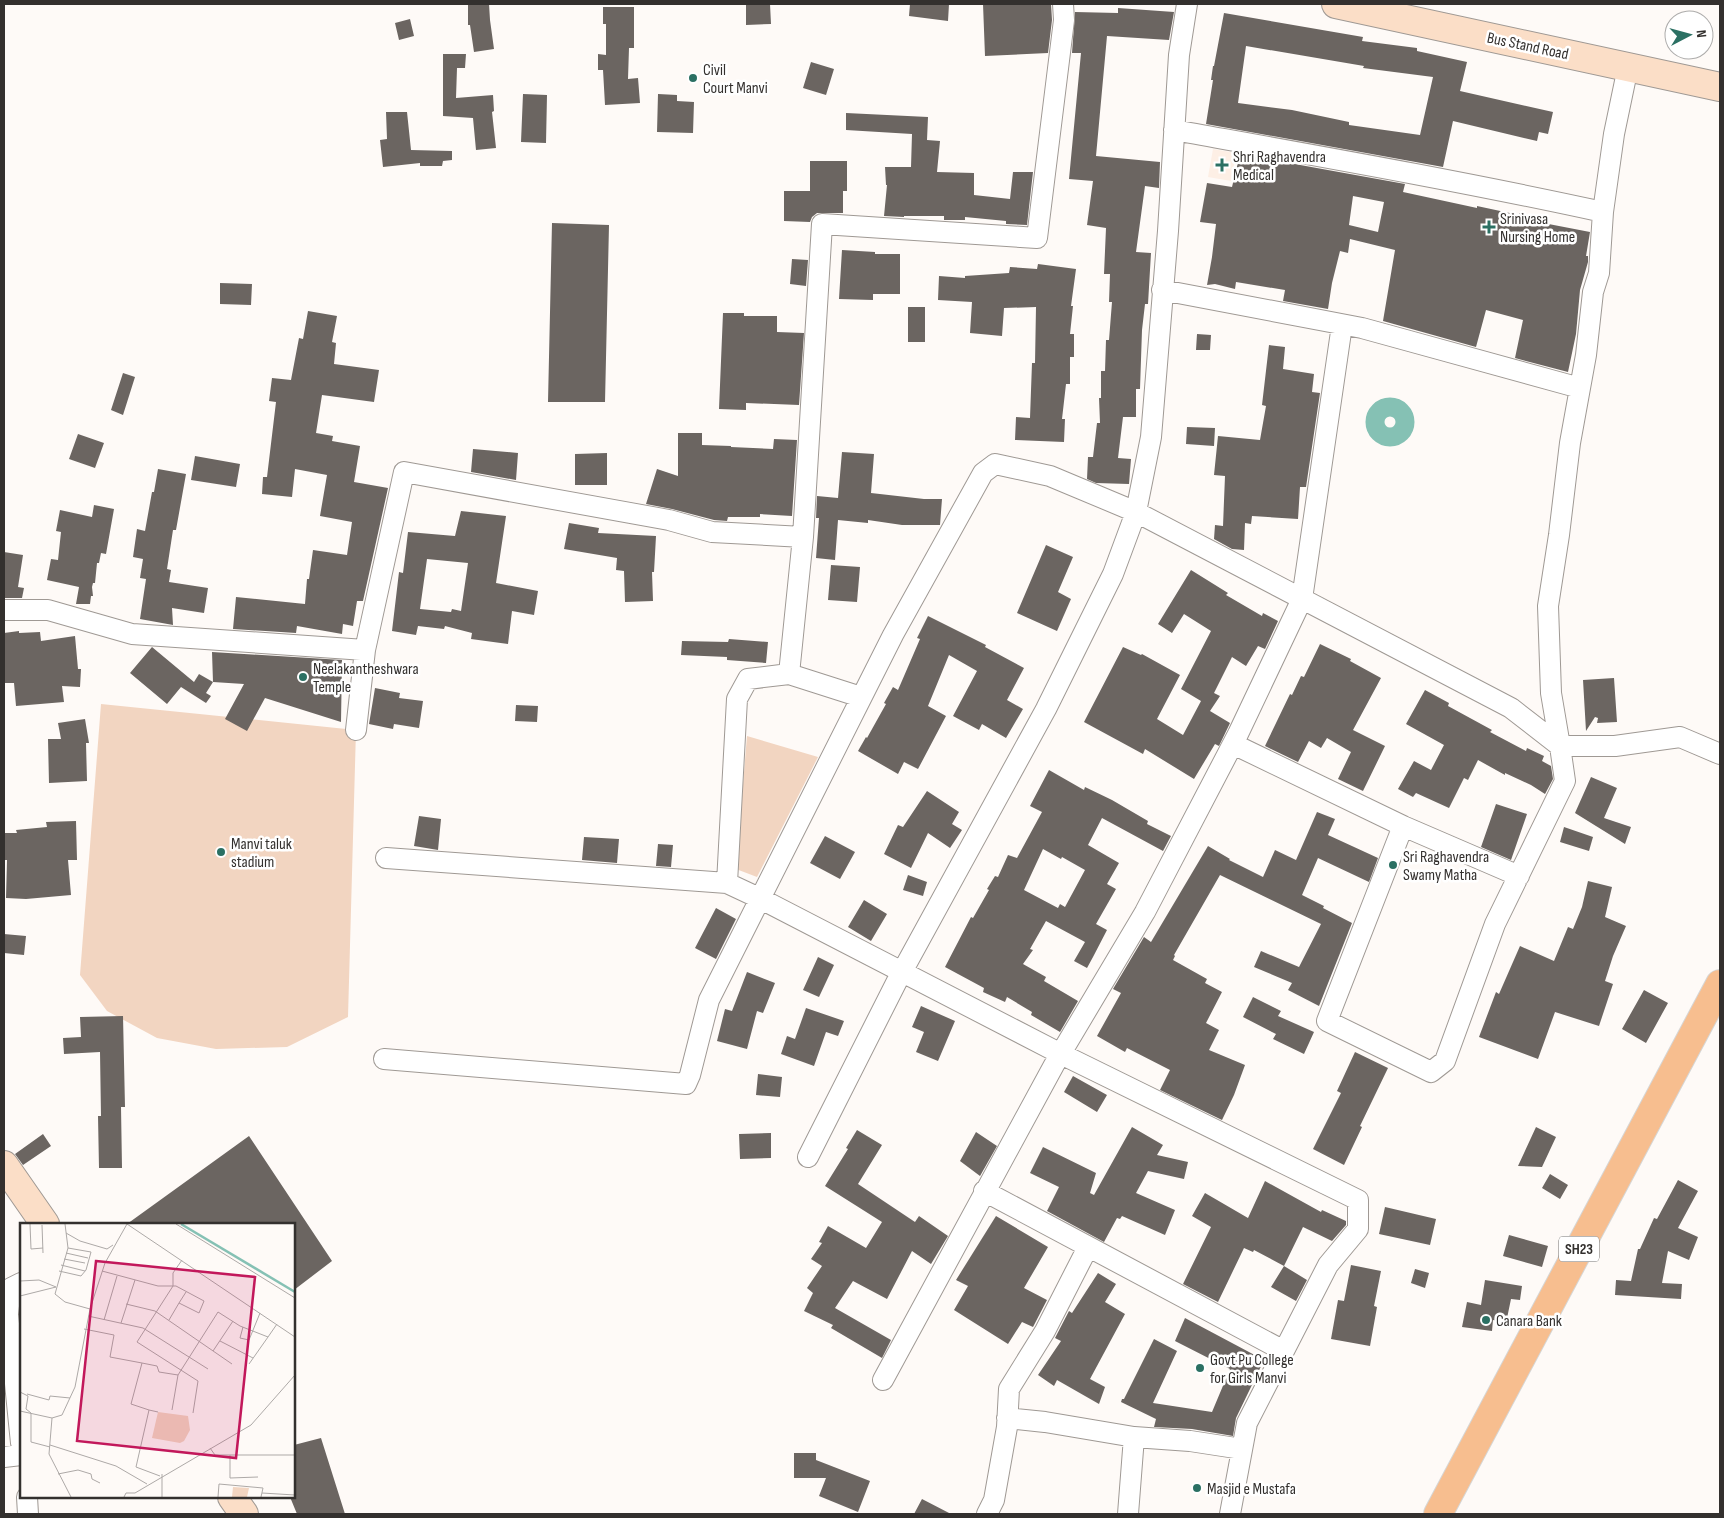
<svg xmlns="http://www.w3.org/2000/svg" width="1724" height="1518" viewBox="0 0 1724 1518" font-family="'Sofia Sans Condensed',sans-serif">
<rect width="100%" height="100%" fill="#fefaf7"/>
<path fill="#fdefe5" d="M1213 149 1236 153 1231 181 1208 177Z"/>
<path fill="#f2d5c1" d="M101 704 356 730 348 1017 287 1047 216 1049 157 1038 107 1011 80 975Z
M747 736 818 757 757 877 736 869Z"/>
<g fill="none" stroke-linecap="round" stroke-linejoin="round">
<path stroke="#85c1b4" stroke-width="19" d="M1375 422a15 15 0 1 1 30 0a15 15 0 1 1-30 0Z"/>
</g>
<path fill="#6b6561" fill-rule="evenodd" d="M468 4H489L490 20 494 49 474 52 470 25H468Z
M746 4H770L771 24 746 25Z
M910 4H949L948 21 909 16Z
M983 4H1051L1052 20 1048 53 985 56Z
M603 7H634V48H629L628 79 638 78 640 103 605 105 603 70H598V54L606 55V24H603Z
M1118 8 1174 12 1169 40 1107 36 1096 156 1160 162 1159 188 1145 186 1136 252 1151 253 1148 304H1145L1142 330 1140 389H1136V417H1123L1118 458 1131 459 1129 484 1096 483 1087 479 1088 457H1093L1097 423H1100L1099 398H1101V371H1105L1106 340H1109L1112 302H1109L1110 274H1104L1106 228 1087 225 1093 181 1069 179 1081 53H1072L1075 12 1118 13Z
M1224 13 1363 37 1362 41 1417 48V51L1467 62 1460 91 1553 112 1548 134 1539 132 1537 141 1453 121 1443 167 1206 124 1213 80H1211L1213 66H1214ZM1246 46 1364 66 1363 68 1433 77 1420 135 1349 125V122L1292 110 1238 103Z
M410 19 414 36 399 40 395 23Z
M443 54H466L465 68H457L456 98 493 95 494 111 492 112 496 148 476 150 473 118 443 116Z
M811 62 834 69 826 95 803 88Z
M523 94 547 95 546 143 521 142Z
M658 94 677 95V101L694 102 693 133 657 132Z
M386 112H407L411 150 452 151V160L443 161 442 166H420V163L383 167 380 140 387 139Z
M846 113 928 117 927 140 940 141 937 172 974 173V195L1010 199 1013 172H1033L1027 225 1006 224V221L965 217V220H944V216H904V217L884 216 887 185H886L885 167H911L912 134 846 130Z
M1240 154 1405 184 1403 192 1477 208V206L1519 215V213L1534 216 1533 221 1590 232 1586 256H1588V262L1580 290 1576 334 1568 372 1515 358 1523 320 1486 310 1476 347 1383 321 1395 250 1350 239 1348 253 1340 251 1332 283 1328 309 1283 301 1285 290 1236 282 1235 289 1215 284 1207 285 1212 257 1216 224 1200 222 1207 183 1232 187ZM1353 196 1384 202 1378 232 1349 225Z
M810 161H847V191H843V213H817L812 217 810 222 784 221V191H810Z
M552 223 609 225 605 402H548Z
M842 250 875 252V254H900V294H873V300L839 299Z
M792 259 808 260 806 286 790 284Z
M1038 264 1076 269 1071 306H1073L1070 334H1074V357H1070V384H1066L1062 419H1065L1064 442 1015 440 1016 417 1030 418 1032 363H1035L1036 307 1004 308 1002 336 970 333 972 302 938 300 939 276 965 278V276L1009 273 1010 267 1037 269Z
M220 283 252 284 251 305 220 304Z
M908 307H925V342H908Z
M308 311 337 316 332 342 336 343 334 364 379 370 374 402 322 395 316 433 333 436 332 441 360 446 354 482 388 488 363 601H357L353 626 343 624 342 634 297 626 296 633 233 629 236 597 305 604 307 579H309L313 550 347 555 352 522 320 516 327 475 295 469 292 497 262 494 263 477H267L276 402 269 401 272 378 291 380 299 338 303 339Z
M723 313H744V316H777V332L804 333 799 405 746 403V410L719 409Z
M1197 334 1211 335 1210 350H1196Z
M1269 345 1285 347 1283 369 1314 374 1312 392 1320 393 1306 487H1300L1298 519 1252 516 1251 524 1245 523 1244 550 1232 549 1214 539 1215 525 1223 526 1225 476 1214 475 1218 436 1260 440 1266 406 1262 405Z
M123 373 135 377 123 415 111 410Z
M1187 427 1215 428 1214 446 1186 444Z
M678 433H702V445L731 446V447L773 449 774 439 797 440 792 516 760 514V517H728L727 521 714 520 672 509 646 504 657 469 678 476Z
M78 434 104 443 95 468 69 459Z
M473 449 518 453 516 480 471 472Z
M842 452 874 454 871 493 924 499H942L940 525H902L868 520V523L838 520 835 560 816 558 819 518H816L817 496 838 498Z
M607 453V485H575V454Z
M195 456 240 464 236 487 191 480Z
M158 469 186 474 176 530H173L167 569 171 570 169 582 208 588 204 613 172 608 173 625 140 619 146 579 140 578 143 559 133 557 137 529 145 531 152 492H154Z
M94 505 114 509 106 554 101 553 99 563H97L95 583H93L92 587 93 596H91L90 604H76L79 587 47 580 51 559 58 560 61 532 56 531 60 510 92 517Z
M461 511 506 516 496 583 538 591 534 615 512 611 508 644 471 639 472 633 445 626 444 629 418 626 416 635 392 631 399 572 403 573 408 532 455 536ZM427 559 468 563 461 611 452 609 451 612 420 609Z
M569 523 599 528 598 533 656 536 654 572H652L653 601 625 602 624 571 616 570 617 558 564 549Z
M1046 545 1073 557 1058 592 1071 599 1057 631 1017 613Z
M4 552 23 555 18 587 24 588 22 598H4Z
M831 565 860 567 857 602 828 600Z
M1191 570 1228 593 1226 595 1262 616 1263 613 1278 621 1265 649 1258 646 1246 666 1232 657 1214 693 1220 696 1210 711 1230 723 1219 746 1215 744 1194 779 1145 749 1143 754 1084 722 1123 647 1141 655 1142 654 1180 675 1157 719 1183 735 1201 701 1181 689 1211 631 1184 614 1172 633 1158 624Z
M928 616 986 645 985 647 1024 668 1007 700 1023 709 1006 738 982 724 979 730 953 716 977 671 949 655 928 706 946 716 918 769 904 762 898 774 858 751 866 737 867 738 886 704 884 703 893 687 898 690 920 639 917 638Z
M19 631V633L40 632 41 641 75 636 78 669H81L80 687 62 686 64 702 16 706 14 683H4V633Z
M729 639 768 642 766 663 727 660V657L681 655 682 641 728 642Z
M1320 644 1351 659 1350 661 1381 678 1353 730 1385 746 1363 791 1338 779 1351 752 1327 738 1321 748 1309 741 1298 762 1265 746 1290 694 1292 695 1301 676 1304 677Z
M152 647 194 682 199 674 213 682 206 693 211 696 206 703 181 687 167 704 130 673Z
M212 652 342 660 341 722 265 698 247 731 225 719 244 684 213 682Z
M1614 678 1617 722 1597 723 1598 718 1595 717 1586 731 1583 680Z
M375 688 400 693 399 698 423 701 419 728 394 724 393 729 369 724Z
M1425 690 1449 703 1448 706 1492 730 1490 732 1526 751 1527 748 1544 756 1542 761 1551 766 1553 779 1545 794 1531 785 1505 773V775L1478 760 1468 780 1464 778 1449 808 1416 793 1413 797 1398 789 1414 761 1431 770 1444 745 1406 724Z
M516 705 538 706 537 722 515 721Z
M85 719 89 743H86L87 781 49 783 48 739H61L58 723Z
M1049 770 1084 790 1085 787 1112 800 1148 821 1147 824 1171 836 1163 851 1102 818 1088 845 1119 863 1107 884 1116 889 1096 924 1107 930 1093 957 1087 968 1074 961 1085 942 1046 921 1030 949 1033 950 1023 964 1046 977 1044 981 1078 1001 1060 1032 1031 1015 1032 1012 1007 997 1005 1002 983 992 984 988 945 967 971 917 973 918 989 890 987 889 995 876 998 877 1008 855 1017 858 1042 812 1030 806ZM1043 849 1061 859 1062 857 1085 870 1065 907 1060 904 1058 908 1024 890Z
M1591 777 1617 788 1604 818 1631 827 1625 844 1575 813Z
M927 791 959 812 952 824 962 830 950 848 928 833 911 868 884 854 898 825 903 827Z
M1496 804 1527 814 1511 860 1481 847Z
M1317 812 1335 819 1328 835 1378 858 1369 882 1318 858 1302 895 1324 906 1323 908 1352 923 1319 1006 1288 990 1292 983 1254 967 1261 951 1299 967 1321 924 1220 875 1174 955 1175 956 1173 960 1207 979 1205 983 1222 992 1206 1023 1219 1030 1209 1050 1245 1065 1234 1095 1222 1120 1160 1090 1170 1070 1127 1048 1125 1052 1097 1036 1121 993 1113 989 1144 937 1151 942 1208 846 1230 859 1229 860 1263 877 1275 850 1296 860Z
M419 816 441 819 438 850 414 846Z
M76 821 77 860H68L71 895 26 899 6 898 7 860H4V833H17L16 830 47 827 46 822Z
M1564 827 1593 837 1589 851 1560 842Z
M825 836 855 852 840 879 810 863Z
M584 837 619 839 617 863 582 860Z
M658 844 673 845 671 867 656 866Z
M908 875 927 882 923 896 903 890Z
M1588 881 1612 887 1605 917 1626 926 1613 956 1605 981 1613 984 1599 1026 1555 1012 1538 1059 1479 1037 1496 992 1499 994 1520 946 1554 961 1568 927 1573 929 1582 907Z
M864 900 887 914 871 941 848 927Z
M716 908 736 919 716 959 695 948Z
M4 934 26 936 24 955 4 953Z
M818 957 834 965 819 997 803 990Z
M747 972 775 983 763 1013 757 1011 747 1049 717 1041 725 1009 732 1011Z
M1644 990 1668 1003 1646 1043 1622 1029Z
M1253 997 1281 1011 1278 1016 1314 1032 1304 1054 1273 1039 1276 1034 1243 1017Z
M921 1006 955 1021 938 1061 916 1052 924 1032 912 1027Z
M806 1008 844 1021 838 1036 826 1032 814 1066 781 1054 787 1036 795 1039Z
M123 1016 125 1107H121L122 1168H99L98 1116H101L100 1052 64 1054 63 1038 81 1037 80 1017Z
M1355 1052 1388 1068 1360 1126 1362 1127 1344 1165 1313 1149 1341 1093 1337 1091Z
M758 1074 782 1077 780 1097 756 1095Z
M1073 1076 1107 1095 1097 1112 1064 1092Z
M1132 1127 1163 1145 1157 1155 1188 1162 1184 1179 1148 1171 1136 1193 1175 1210 1165 1235 1122 1216 1120 1219 1117 1218 1104 1242 1047 1211 1059 1187 1030 1173 1043 1147 1096 1173 1090 1193 1094 1195Z
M1536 1127 1556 1137 1542 1167 1518 1166Z
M857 1130 882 1145 858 1184 915 1222 919 1216 948 1236 931 1264 912 1251 887 1299 853 1281 835 1308 891 1340 882 1358 831 1328 833 1325 804 1311 813 1293 807 1288 822 1266 811 1259 822 1243 819 1242 828 1226 866 1248 882 1222 825 1186 848 1149 846 1148Z
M976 1132 997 1146 980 1176 960 1161Z
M771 1133V1158L740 1159 739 1134Z
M43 1134 51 1146 23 1165 15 1154Z
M249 1136 332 1261 294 1290V1224H127Z
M1550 1174 1568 1185 1560 1199 1542 1188Z
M1678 1180 1698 1191 1678 1228 1698 1237 1689 1260 1668 1251 1662 1283 1682 1284 1681 1299 1615 1295 1616 1280 1631 1281 1638 1249H1640L1654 1218 1657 1219Z
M1265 1181 1321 1212 1322 1210 1346 1221V1225L1332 1241 1303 1227 1284 1266 1254 1250 1253 1252 1244 1248 1218 1302 1183 1284 1211 1227 1192 1216 1205 1193 1248 1218Z
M1385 1207 1436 1219 1430 1245 1379 1234Z
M996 1216 1048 1247 1024 1288 1047 1300 1033 1327 1022 1322 1008 1344 954 1310 968 1286 956 1280Z
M1509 1235 1548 1246 1542 1267 1503 1256Z
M1351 1265 1381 1271 1374 1306 1377 1307 1370 1346 1331 1339 1338 1300 1344 1301Z
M1284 1266 1307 1280 1296 1301 1271 1287Z
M1415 1269 1429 1273 1425 1288 1411 1283Z
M1098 1273 1116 1284 1105 1302 1125 1314 1090 1379 1105 1387 1099 1404 1057 1380 1054 1386 1038 1375 1061 1341 1055 1338 1069 1311 1072 1313Z
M1485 1280 1522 1286 1520 1300 1511 1299 1506 1323 1493 1320 1492 1331 1462 1327 1467 1302 1481 1305Z
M1185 1318 1264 1360 1236 1418 1233 1436 1192 1429 1154 1427 1156 1419 1121 1402 1122 1399H1124L1154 1339 1177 1351 1153 1403 1212 1412 1230 1369 1175 1341Z
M321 1438 345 1514H297L290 1497H294V1445Z
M794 1453H816V1460L870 1481 858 1512 819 1496 826 1478H794Z
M922 1499 951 1514H914Z"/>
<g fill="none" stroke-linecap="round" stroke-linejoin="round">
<defs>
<path id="street" d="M1628 67 1614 134 1603 212 1599 273 1593 292 1586 355 1570 443 1559 535 1548 606 1551 693 1560 746H1615L1680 737 1720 754
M1174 130C1318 156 1461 181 1603 212
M1162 290 1362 328 1580 388
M4 610H48L132 634 365 650 356 730
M365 650 404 472 669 520 712 532 803 537 822 224 1037 238 1064 20 1063 4
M789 674 861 697
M1233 744 1403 826
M386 858 727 883 737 699 748 679 789 674 803 537
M727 883 759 898 1061 1054 1358 1200V1229L1328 1265 1247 1423 1230 1514
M384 1059 686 1084 690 1075 709 1000 893 635 983 473 995 464 1050 476 1136 512 1511 708 1560 746 1565 781 1495 924 1445 1061 1431 1072 1327 1021 1403 826 1519 876
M808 1157 897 981 1046 709 1113 574 1136 512 1151 437 1168 231 1179 55 1187 4
M984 1191 1284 1351
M21 1283 11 1288 8 1314 21 1443
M883 1380 1054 1065 1145 912 1238 734 1302 599 1342 325
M1007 1418 1045 1422 1134 1437
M4 1457 21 1455
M27 1497 28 1514
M987 1514 994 1500 1007 1427 1009 1389 1045 1331 1088 1247
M1128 1514 1134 1437 1190 1441 1242 1449"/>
<path id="secondary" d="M1336 4 1720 87
M4 1165 45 1224
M232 1497 244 1514"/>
<path id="primary" d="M1438 1514 1720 984"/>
</defs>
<use href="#street" stroke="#9f9994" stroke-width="22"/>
<use href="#secondary" stroke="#9f9994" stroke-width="30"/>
<use href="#primary" stroke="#d6d6d5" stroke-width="30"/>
<use href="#street" stroke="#fff" stroke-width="20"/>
<use href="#secondary" stroke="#fbdec7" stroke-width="28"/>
<use href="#primary" stroke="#f7be8f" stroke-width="28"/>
</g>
<g fill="#2b7063" stroke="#fff" stroke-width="2">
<circle cx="693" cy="78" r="5"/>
<path d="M1219.5 157.5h5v5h5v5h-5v5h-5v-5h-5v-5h5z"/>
<path d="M1486.5 219.5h5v5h5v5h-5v5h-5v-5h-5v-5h5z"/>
<circle cx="303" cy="677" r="5"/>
<circle cx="221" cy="852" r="5"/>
<circle cx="1393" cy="865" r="5"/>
<circle cx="1486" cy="1320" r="5"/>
<circle cx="1200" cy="1368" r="5"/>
<circle cx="1197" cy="1488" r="5"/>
</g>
<g text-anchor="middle" stroke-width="5" stroke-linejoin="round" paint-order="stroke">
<rect fill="#fff" stroke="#706e6d" stroke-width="1" x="1559" y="1236.5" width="40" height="25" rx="4"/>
<g font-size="15" font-weight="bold" fill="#33302e">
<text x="1579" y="1254">SH23</text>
</g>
<g font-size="16" fill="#33302e" stroke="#fff">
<text transform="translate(1528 45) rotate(12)" y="6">Bus Stand Road</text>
</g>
<g font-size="16" fill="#33302e" stroke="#fff" text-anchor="start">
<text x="703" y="75">Civil<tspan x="703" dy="18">Court Manvi</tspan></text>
<text x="1233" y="162">Shri Raghavendra<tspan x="1233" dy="18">Medical</tspan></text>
<text x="1500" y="224">Srinivasa<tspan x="1500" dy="18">Nursing Home</tspan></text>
<text x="313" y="674">Neelakantheshwara<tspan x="313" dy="18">Temple</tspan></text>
<text x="231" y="849">Manvi taluk<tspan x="231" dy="18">stadium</tspan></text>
<text x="1403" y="862">Sri Raghavendra<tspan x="1403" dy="18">Swamy Matha</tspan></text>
<text x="1496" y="1326">Canara Bank</text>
<text x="1210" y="1365">Govt Pu College<tspan x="1210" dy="18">for Girls Manvi</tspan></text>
<text x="1207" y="1494">Masjid e Mustafa</text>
</g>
</g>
<g transform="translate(20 1223)">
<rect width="275" height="275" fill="#fefaf7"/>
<path d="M138 189 168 193 170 207 164 218 160 220 132 215ZM213 264 229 265 227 274H212Z" fill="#f2d5c1"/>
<path fill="none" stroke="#85c1b4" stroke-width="2.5" d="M161 1 275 69"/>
<path fill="none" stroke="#ada9a7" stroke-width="1" d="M10 1 11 26 23 25M45 1 48 25 35 71 45 79 70 86M107 1 275 114M156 1 275 75M22 2 23 30M46 10 60 18 87 26 93 22M46 30 68 35M44 36 65 40M41 42 65 48M39 48 61 53 66 47 71 29 48 25M82 48 138 63H153V50L162 37M0 58 19 57 36 64M166 69 159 80 179 90 184 78 156 63H153L117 119 178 158 173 190M0 73 36 64M106 81 135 88 212 141M68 93 123 105 188 146M84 97 97 53M149 97 159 80M101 100 115 57M223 104 220 115 229 117 240 90M64 106 94 112 90 134 122 140 111 181 129 187M200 118 233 135M193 128 213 98M122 140 137 143 139 149 158 152 152 187M229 141 248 114M158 152 198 89 220 103 248 114 257 101M0 169 8 173 6 186 11 190V219L30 224M7 171 29 177 30 173 50 175M0 188 32 195M138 189 129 187 116 244 140 253M30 222 96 243 127 261M190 225 195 232H275M210 232V255L238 254M38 251 58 247 71 251 72 256 80 260M242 270 275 272M51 274 29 231 32 195 42 192 55 164 70 86 85 40 107 1M104 274 106 270H115L231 202 275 152M142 274V251M198 274 199 261 243 265 241 274"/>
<path fill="#c2185b" fill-opacity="0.15" stroke="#c2185b" stroke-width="2.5" d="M76 38 235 54 216 235 57 218Z"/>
<rect width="275" height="275" fill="none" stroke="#33302e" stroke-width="2.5"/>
</g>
<rect width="1724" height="1518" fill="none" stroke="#33302e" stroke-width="10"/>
<g transform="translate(1689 35) rotate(84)"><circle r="24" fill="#ffffff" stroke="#adacab"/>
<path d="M0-4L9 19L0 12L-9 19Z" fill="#2b7063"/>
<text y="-8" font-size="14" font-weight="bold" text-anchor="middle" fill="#33302e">N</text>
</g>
</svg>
